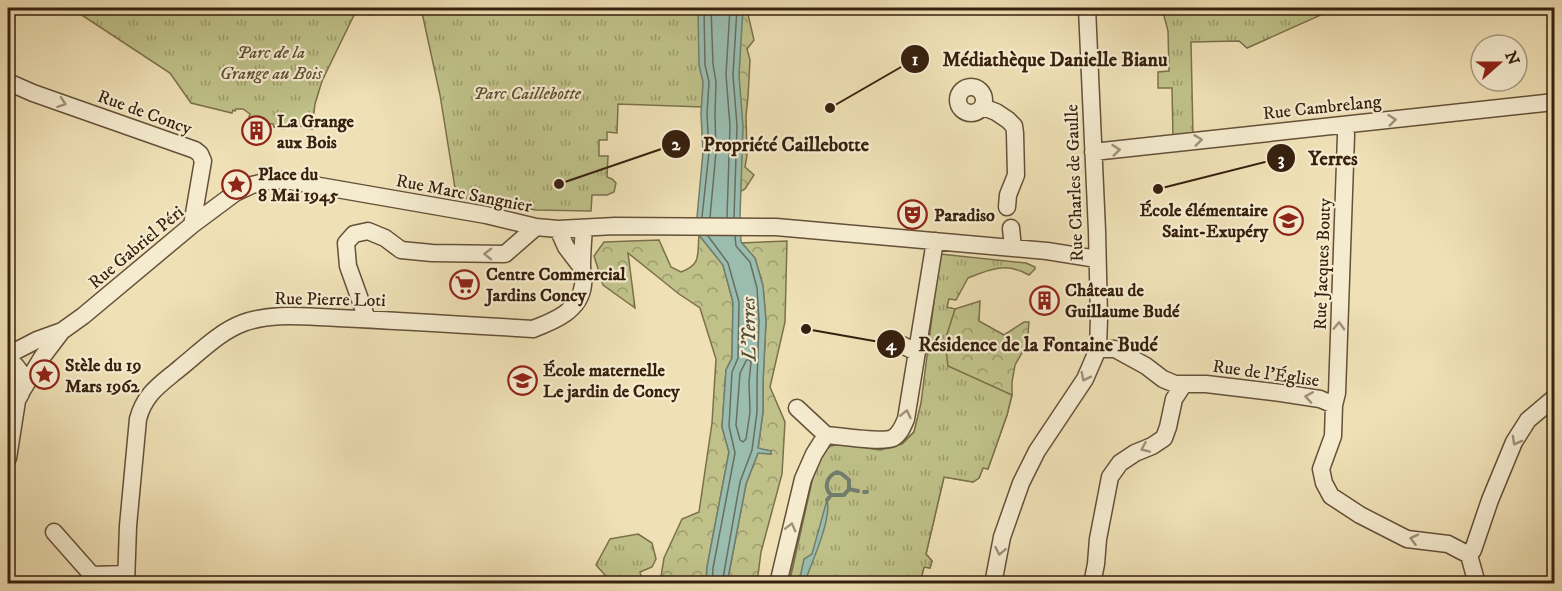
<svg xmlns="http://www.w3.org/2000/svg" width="1562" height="591" viewBox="0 0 1562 591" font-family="'IM FELL DW Pica',serif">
<defs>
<pattern id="forest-crowns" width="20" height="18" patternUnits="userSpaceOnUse" patternTransform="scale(1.5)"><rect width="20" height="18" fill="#bfc189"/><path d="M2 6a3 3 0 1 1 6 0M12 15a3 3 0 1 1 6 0" fill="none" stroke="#9c9c6e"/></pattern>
<pattern id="park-tufts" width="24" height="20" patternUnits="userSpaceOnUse" patternTransform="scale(1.5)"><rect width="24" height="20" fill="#bfc189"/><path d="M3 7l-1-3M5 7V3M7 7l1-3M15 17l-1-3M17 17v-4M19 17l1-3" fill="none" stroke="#9c9c6e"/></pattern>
</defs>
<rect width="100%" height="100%" fill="#efe0b5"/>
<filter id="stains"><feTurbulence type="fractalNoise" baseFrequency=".00333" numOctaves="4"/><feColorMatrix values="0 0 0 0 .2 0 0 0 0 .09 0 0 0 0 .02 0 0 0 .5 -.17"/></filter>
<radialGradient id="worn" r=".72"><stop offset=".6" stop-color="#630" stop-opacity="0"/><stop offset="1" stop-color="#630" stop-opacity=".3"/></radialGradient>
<path fill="url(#forest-crowns)" stroke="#7b704c" stroke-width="1.5" d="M730 8H754L747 10 754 40 747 49 750 60 748 97 746 116 747 155 745 167 754 175 745 189 736 194Z
M699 235 723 265 733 302 732 358 726 370 722 427 729 452 707 567 706 583H660L664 558 682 519 699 512 712 423 716 359 700 308 679 294 628 253 635 308 603 285 594 256 604 242 659 240 671 267 681 272C702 264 697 255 699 235Z
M787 241 785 322 770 387 785 422 782 474 761 552 757 583 727 584 746 484 758 453 771 454V451L758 449 763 412V382L766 321 763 286 755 258 741 243Z
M980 301 979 321 1004 335 1024 322H1029L1027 344 1015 365 1012 382V395L1007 415 988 469 983 468 979 478 973 482 944 477 926 554 932 561 930 568 924 567 920 583 789 584 801 527 861 448C886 451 895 451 914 432L947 308 955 309Z"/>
<path fill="url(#park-tufts)" stroke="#7b704c" stroke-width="1.5" d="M71 8H397L370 15 362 10 356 11 322 81 315 104 312 129 292 124 291 126H287L284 129 274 127 273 124C267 123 260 125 254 122 252 121 251 118 249 117L250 114 243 109H236L235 111 233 110 232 113 191 103 170 73Z
M421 8H701L705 79 703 107 618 104 617 133 607 132V140H599V156H608L607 177 612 179 616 183 614 192 607 195H592L591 211 536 210 464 198 455 188 440 95Z
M1162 8H1326L1323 14 1247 48 1239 41 1191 42 1193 136 1173 138 1172 88H1158V72L1169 71 1168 31Z
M940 254 1026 263 1035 267V269L1029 275C1006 262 990 269 968 278L956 300 949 299 947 307 955 309 943 347 946 349 948 366 1012 395 1007 415 988 469 983 468 979 478 973 482 944 477 926 554 932 561 930 568 924 567 920 583 789 584 815 468 824 451 831 446 840 444 880 450 902 444 914 432 921 403Z
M638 534 652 543 656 559 652 567 640 572 642 580 640 583H612L596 565 610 539Z"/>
<path fill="#9abdb0" stroke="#727e6f" stroke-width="1.5" d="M698 8H743L739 75 743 127 740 216 741 242 755 258 763 286 766 321 763 382V412L758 448 771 451V454L758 453 746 484 727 583H706L707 567 729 452 722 427 726 370 732 358 733 302 723 265 699 235 696 228 703 152 701 114 703 82 699 65Z
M827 500C832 519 812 562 805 581L802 583H796L800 578 804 559 812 554Z"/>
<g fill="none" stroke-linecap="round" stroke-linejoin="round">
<path stroke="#686e5f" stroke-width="1.5" d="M702 217 709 152 707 114 709 82 705 65 704 8
M710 217 716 152 715 114 716 82 713 64 711 8
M727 217 730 126 726 75 730 8
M734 217 737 126 733 75 737 8
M708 236 728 263 739 302 738 358 732 372 729 426 735 453 713 568 712 584
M748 359 751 362 749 382 750 412 746 439 743 442 740 440 736 425 740 373 746 361Z
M722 584 740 482 752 450 757 412V382L759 321 757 288 750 262 736 246 735 236"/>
<path stroke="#727e6f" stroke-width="4" d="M864 492H867
M831 495C823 487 827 476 837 472L842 474 849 480V489
M827 500 831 495H844L849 489 858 491"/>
<defs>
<path id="minor" d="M8 82 33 93 195 150 200 154 203 161 192 225
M958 100a13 13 0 1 1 26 0a13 13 0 1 1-26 0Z
M983 107 996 112 1008 120 1014 126 1015 133 1016 175 1008 195 1007 207
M1093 152 1554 102
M1011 228 1013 248
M558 229 566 247 582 268
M367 319 348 266 346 243 354 234 368 231 385 238 401 250 432 253 505 254 536 227
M898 343 916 352
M1098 349H1115L1146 366 1163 379 1175 384H1206L1281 393 1320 399 1334 405 1333 436 1321 469 1324 483 1331 496 1360 515 1407 539 1448 544 1469 555
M8 355 37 340 62 331 83 316 192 225 235 193 252 185 268 181 285 180 486 215 536 227 558 229 615 226 776 227 1047 251 1097 259
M8 360C28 371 28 396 8 407
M23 389 43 356 62 331
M1334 405 1337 393 1346 135 1345 125
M797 408 826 435
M8 458 17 401
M54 532 92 575 91 584
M92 575 126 574
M126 584 128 526 138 419C145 393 161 384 180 368 200 352 219 332 243 323 273 312 306 317 338 318 403 321 468 325 533 329 554 321 580 311 583 285 584 279 582 272 582 266 582 253 583 241 584 228
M778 584 803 479 814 454 826 435C840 436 882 443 893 438 900 434 903 426 906 419L935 241
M993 584 1002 537 1021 483 1037 451 1085 379 1098 349 1099 318 1097 231 1087 8
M1092 584 1096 564 1098 539 1110 477 1120 463 1135 453 1152 446 1164 438 1168 427 1174 399 1184 384
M1477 584 1469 555 1473 550 1490 500 1514 442 1528 420 1554 398"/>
</defs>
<use href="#minor" stroke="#655038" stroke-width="19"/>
<use href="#minor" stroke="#f5ebcf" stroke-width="16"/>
</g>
<defs><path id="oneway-chevron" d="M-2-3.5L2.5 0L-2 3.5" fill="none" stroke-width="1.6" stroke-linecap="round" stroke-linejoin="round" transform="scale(1.5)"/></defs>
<g stroke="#a09078">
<use href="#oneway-chevron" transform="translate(62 103) rotate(19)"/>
<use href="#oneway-chevron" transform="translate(1392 120) rotate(-6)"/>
<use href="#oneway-chevron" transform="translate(1198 140) rotate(-7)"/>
<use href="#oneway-chevron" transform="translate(1116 150) rotate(-6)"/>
<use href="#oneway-chevron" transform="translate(488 254) rotate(-179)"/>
<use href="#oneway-chevron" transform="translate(1339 326) rotate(-88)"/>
<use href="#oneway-chevron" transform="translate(1085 377) rotate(117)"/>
<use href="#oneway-chevron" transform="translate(1309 397) rotate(-171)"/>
<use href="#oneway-chevron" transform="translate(906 414) rotate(-77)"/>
<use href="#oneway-chevron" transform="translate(1516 441) rotate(119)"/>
<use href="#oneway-chevron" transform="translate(1145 448) rotate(157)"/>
<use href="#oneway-chevron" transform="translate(791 527) rotate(-76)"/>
<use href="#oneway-chevron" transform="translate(1414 539) rotate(-166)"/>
<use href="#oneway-chevron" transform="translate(1000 551) rotate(101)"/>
</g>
<defs>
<symbol id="building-ring" viewBox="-11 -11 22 22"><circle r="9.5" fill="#f5ebcf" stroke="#8f2418" stroke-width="1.5"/><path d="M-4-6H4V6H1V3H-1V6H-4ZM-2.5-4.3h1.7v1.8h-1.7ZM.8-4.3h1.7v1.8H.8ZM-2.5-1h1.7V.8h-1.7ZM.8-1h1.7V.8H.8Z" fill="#8f2418"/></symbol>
<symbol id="sight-ring" viewBox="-11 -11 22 22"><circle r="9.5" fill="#f5ebcf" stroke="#8f2418" stroke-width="1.5"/><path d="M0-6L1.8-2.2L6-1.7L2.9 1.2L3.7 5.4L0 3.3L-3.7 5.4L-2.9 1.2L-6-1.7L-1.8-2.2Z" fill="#8f2418"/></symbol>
<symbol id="theatre-ring" viewBox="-11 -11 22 22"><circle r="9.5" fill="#f5ebcf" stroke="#8f2418" stroke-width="1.5"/><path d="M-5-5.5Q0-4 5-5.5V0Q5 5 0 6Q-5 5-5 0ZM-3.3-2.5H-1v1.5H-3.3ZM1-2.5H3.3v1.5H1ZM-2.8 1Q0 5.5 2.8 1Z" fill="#8f2418"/></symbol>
<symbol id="school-ring" viewBox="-11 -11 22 22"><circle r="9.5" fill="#f5ebcf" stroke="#8f2418" stroke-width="1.5"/><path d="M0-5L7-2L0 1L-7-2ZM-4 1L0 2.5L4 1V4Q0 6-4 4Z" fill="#8f2418"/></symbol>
<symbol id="supermarket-ring" viewBox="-11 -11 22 22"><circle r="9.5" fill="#f5ebcf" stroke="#8f2418" stroke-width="1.5"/><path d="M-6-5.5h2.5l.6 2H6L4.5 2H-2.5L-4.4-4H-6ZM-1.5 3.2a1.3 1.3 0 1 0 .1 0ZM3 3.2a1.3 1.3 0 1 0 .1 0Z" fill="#8f2418"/></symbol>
</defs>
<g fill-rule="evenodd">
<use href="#building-ring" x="240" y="114" width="33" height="33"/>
<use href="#sight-ring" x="220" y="168" width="33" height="33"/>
<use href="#theatre-ring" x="896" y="198" width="33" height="33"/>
<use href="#school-ring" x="1272" y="204" width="33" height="33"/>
<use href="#supermarket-ring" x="448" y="268" width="33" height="33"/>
<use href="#building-ring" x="1028" y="284" width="33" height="33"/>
<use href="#sight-ring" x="28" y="358" width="33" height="33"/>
<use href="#school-ring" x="506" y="364" width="33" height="33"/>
</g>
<g text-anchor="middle" stroke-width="4.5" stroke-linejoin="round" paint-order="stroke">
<g font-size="18" font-style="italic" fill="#605033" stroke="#f5ebcf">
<text x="271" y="58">Parc de la<tspan x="271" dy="21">Grange au Bois</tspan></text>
<text x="527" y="99">Parc Caillebotte</text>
</g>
<g font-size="18" fill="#37200e" stroke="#f5ebcf">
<text transform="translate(1322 107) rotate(-6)" y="6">Rue Cambrelang</text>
<text transform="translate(145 112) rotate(20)" y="6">Rue de Concy</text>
<text transform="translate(1074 183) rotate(-92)" y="6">Rue Charles de Gaulle</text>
<text transform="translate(464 193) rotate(11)" y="6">Rue Marc Sangnier</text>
<text transform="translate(136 247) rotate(-40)" y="6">Rue Gabriel Péri</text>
<text transform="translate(1322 264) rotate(-88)" y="6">Rue Jacques Bouty</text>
<text transform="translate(330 299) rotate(1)" y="6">Rue Pierre Loti</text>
<text transform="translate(1266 373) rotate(8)" y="6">Rue de l'Église</text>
</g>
<g font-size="18" font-weight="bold" fill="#37200e" stroke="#f5ebcf" text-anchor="start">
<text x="277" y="127">La Grange<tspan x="277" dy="21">aux Bois</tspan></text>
<text x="258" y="180">Place du<tspan x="258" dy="21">8 Mai 1945</tspan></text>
<text x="1268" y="216" text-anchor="end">École élémentaire<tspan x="1268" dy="21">Saint-Exupéry</tspan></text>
<text x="934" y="221">Paradiso</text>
<text x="486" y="280">Centre Commercial<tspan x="486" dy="21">Jardins Concy</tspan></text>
<text x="1065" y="296">Château de<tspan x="1065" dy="21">Guillaume Budé</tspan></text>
<text x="65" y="371">Stèle du 19<tspan x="65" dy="21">Mars 1962</tspan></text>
<text x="543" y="376">École maternelle<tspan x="543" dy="21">Le jardin de Concy</tspan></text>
</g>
<g font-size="20" font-style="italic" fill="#554f3f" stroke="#f5ebcf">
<text transform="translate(748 329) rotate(-91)" y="7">L'Yerres</text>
</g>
</g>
<path fill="none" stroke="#37200e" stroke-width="2" d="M830 108L915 59M559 184L676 144M1158 189L1281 158M806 329L891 344"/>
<g fill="#37200e" stroke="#f5ebcf" stroke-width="2">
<circle cx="830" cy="108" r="6"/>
<circle cx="559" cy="184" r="6"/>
<circle cx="1158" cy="189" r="6"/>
<circle cx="806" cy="329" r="6"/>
<circle cx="915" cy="59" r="15"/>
<circle cx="676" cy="144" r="15"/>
<circle cx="1281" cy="158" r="15"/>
<circle cx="891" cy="344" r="15"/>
</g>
<g font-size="18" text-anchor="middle" font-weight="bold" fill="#fff">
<text x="915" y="65">1</text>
<text x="676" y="150">2</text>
<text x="1281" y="165">3</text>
<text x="891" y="350">4</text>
</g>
<g font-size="20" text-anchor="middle" font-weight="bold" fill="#37200e" stroke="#f5ebcf" stroke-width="4.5" stroke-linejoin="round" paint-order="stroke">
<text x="1055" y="66">Médiathèque Danielle Bianu</text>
<text x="786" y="151">Propriété Caillebotte</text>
<text x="1333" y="165">Yerres</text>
<text x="1038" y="351">Résidence de la Fontaine Budé</text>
</g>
<rect width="1562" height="591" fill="none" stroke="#efe0b5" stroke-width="30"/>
<rect x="9" y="9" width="1544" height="573" fill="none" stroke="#37200e" stroke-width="3"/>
<rect x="15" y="15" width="1532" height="561" fill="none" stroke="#37200e" stroke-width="1.5"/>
<g transform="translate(1499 63) rotate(69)"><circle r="28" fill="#f5ebcf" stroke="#a99a82" stroke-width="1.5"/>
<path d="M0-4.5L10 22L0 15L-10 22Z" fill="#8f2418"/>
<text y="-9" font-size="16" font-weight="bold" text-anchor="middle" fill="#37200e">N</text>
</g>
<rect width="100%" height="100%" filter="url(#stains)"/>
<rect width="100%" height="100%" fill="url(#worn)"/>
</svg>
